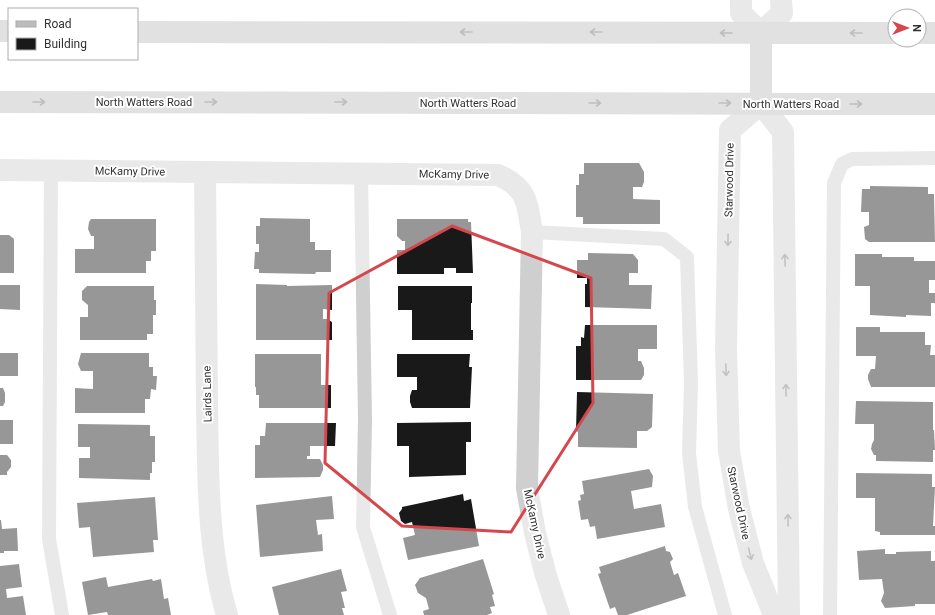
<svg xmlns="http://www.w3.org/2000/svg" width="935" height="615" viewBox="0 0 935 615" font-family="Roboto,sans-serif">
<rect width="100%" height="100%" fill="#fff"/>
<path fill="#191919" d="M584 163H639L644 172V182L642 187H633V199L660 200V224H583V217H576V185H579V174H584Z
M870 186 928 187V194H934L935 242H869L865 239 864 227 869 225V212H861L862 189H870Z
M260 218 310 219V242H315V250H331V272H316L315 274 259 273V269H254L255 252H259V244H256V226H260Z
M91 219H156V251H151V261H146V273H75V249H94V236H91L88 229 89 222Z
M397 219H468V222H471L473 273H456V268H444V274H397V250H405V241H402L397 236Z
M0 235H9L14 239V273H0Z
M588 253 633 254 638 260V273H629V285H652L651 309 585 307V284H587V278H577V260H588Z
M855 254H882V257H914V261H935V280H929V293H935V303H931V316L906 315V317L870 315V286H855Z
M256 284 287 285V286L332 285V310L323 309V319H327L332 322V340H256Z
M0 285H20V310L0 309Z
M87 286H154V300H156V315H153V334H147V340H80V317H88V305L82 300V291Z
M398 286H472V303H471V330H473V340H412V310H398Z
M585 325H657V349H638V361H641L644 368V375L641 380H576V346H581V337L584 338Z
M856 327H880V332H925V345H931L930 355H935V387H871L868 379V375L871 369H875L876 356H856Z
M0 353H18V376H0Z
M81 353H149V367H153V376H157L156 390 151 389 150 399H145V413H75V388L93 389V371H81L78 364Z
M255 354H321V385H331V408H259V395H256V387H255Z
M397 354H470L469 367H472L470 408H412L410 402V396L412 390H417V377H397Z
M0 388H3L5 393V402L3 406H0Z
M577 392 653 394 652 427 647 431H637V448L578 447V432L576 431Z
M856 401 933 402V430H934L935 450H933V462L876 461V455H874L871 449 872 444 874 440V424H855Z
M0 420H13V444H0Z
M471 422V442H466V475L409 477V446H397V423Z
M266 423H336L335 446H310V456H307V459H320L323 465V470L320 477 255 478V445H260V436H265Z
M78 424 150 425V436H155V462H152V473H150V480L79 478V458H90V447H78Z
M0 455H7L11 460V467L7 472V475H0Z
M649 469 653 476 652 487 631 491 634 509 661 504 665 527 597 539 595 526 590 527 588 519 581 520 578 501 581 500 580 495 584 494 582 481Z
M856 473 932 474V487H935L933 526H935V535H880V532L875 531V498H856Z
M463 494 464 501 471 499 479 546 408 560 403 538 415 535 412 522 405 524 401 521 399 513 402 509V507Z
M332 496 334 519 316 520 318 535 322 534 323 551 260 557 256 505Z
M155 497 158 540H153L154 552 93 557 90 527 79 528 77 503Z
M0 520H1L2 529 17 528 18 551H4V553H0Z
M665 546 666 551 670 552 673 559 670 562 674 575 678 573 686 596 627 615H618L615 607 610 609 598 574 601 573 599 567Z
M885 549V554H896V552L931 551V561H935V604H915V606L885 608 881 601 884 593 882 579 859 580 857 551Z
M483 559 494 594 492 595 495 606 490 607 492 613 487 615H424L423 611 429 609 426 598 418 593 415 585 420 578Z
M19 564 22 587 6 589 7 598 23 596 26 615H0V566Z
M341 569 347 591 341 592 345 608H342L344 615H279L272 587Z
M106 577 108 587 152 579 153 581 161 579 164 599 168 598 171 615H108L107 612 88 615 82 582Z"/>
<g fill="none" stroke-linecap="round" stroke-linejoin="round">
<path stroke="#cfcfcf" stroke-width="14" d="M51 170 49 539 62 615
M361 173 365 419 363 527 390 615
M532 232 664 239 687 257 691 383 689 453 695 507 725 615
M830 615 834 183 842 164 852 159 935 158"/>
<path stroke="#cfcfcf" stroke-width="22" d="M741 0V13L761 33 782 13 781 0
M0 170 498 175C528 188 527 203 532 232L527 488 535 533 546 576 559 615
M205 172C206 248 207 325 207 402 208 471 207 549 227 615
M774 615 753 563 739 509 729 451 726 349 730 130 761 104 783 132 789 615"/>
<path stroke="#bcbcbc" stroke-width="22" d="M0 31H9
M137 32 895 33
M761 33V104
M919 33H935
M0 102 935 104"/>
</g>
<defs><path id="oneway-shaft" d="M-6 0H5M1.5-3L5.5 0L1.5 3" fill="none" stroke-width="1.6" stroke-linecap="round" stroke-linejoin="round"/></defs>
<g stroke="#707070">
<use href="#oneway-shaft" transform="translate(466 32) rotate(-180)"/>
<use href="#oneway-shaft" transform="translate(596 32) rotate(-180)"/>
<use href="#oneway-shaft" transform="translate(726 33) rotate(-180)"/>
<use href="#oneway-shaft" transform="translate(856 33) rotate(-180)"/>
<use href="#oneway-shaft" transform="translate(39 102)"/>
<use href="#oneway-shaft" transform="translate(211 102)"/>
<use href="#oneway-shaft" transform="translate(341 102)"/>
<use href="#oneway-shaft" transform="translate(595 103)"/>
<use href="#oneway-shaft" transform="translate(725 103)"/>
<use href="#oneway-shaft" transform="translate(856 104)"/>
</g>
<g stroke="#797979">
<use href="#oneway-shaft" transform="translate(728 240) rotate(91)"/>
<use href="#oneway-shaft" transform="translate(785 260) rotate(-91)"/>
<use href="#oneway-shaft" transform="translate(726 370) rotate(88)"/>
<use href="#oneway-shaft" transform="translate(786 390) rotate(-91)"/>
<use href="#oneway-shaft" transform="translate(788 520) rotate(-91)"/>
<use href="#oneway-shaft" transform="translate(750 554) rotate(76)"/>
</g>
<path d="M0 0H935V615H0ZM452 226 591 278 593 403 511 532 402 526 325 463 329 293Z" fill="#fff" fill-opacity=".55" fill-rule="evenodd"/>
<path fill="none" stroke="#d4484d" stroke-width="3" stroke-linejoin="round" d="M452 226 591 278 593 403 511 532 402 526 325 463 329 293Z"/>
<g text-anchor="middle" stroke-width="4" stroke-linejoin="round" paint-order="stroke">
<g font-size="11" fill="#323232" stroke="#fff">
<text x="144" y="106">North Watters Road</text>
<text x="468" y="107">North Watters Road</text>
<text x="791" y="108">North Watters Road</text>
<text transform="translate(130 171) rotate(1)" y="4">McKamy Drive</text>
<text transform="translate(454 174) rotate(1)" y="4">McKamy Drive</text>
<text transform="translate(729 180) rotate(-89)" y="4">Starwood Drive</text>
<text transform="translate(207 394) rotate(-91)" y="4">Lairds Lane</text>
<text transform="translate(739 503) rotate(78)" y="4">Starwood Drive</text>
<text transform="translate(535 524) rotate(78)" y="4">McKamy Drive</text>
</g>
</g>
<rect x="8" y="8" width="130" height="52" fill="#ffffff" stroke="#adadad"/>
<rect x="16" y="21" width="20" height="6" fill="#bcbcbc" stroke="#adadad"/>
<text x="44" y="28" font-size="12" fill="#323232">Road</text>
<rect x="16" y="38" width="20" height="12" fill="#191919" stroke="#adadad"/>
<text x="44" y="48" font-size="12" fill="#323232">Building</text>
<g transform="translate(907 28) rotate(90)"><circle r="19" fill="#ffffff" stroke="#adadad"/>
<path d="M0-3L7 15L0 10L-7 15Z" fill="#d4484d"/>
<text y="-6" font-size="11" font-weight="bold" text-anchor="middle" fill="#323232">N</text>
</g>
</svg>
